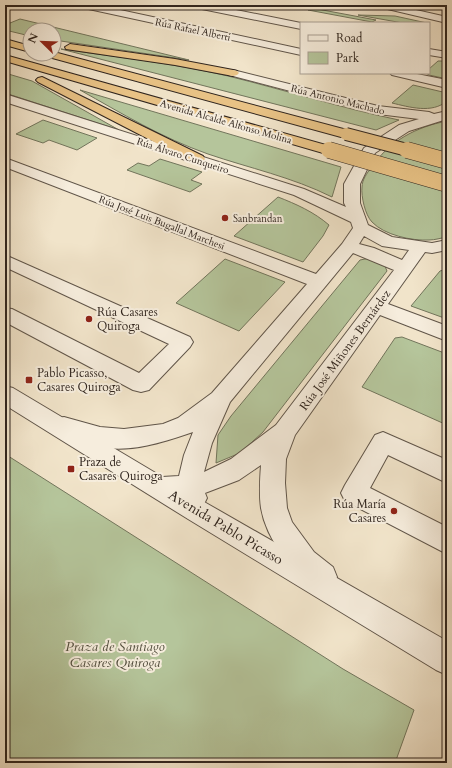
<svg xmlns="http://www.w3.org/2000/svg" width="452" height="768" viewBox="0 0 452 768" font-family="Cardo,serif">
<rect width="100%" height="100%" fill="#f1e4ca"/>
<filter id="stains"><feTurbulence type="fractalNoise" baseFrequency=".005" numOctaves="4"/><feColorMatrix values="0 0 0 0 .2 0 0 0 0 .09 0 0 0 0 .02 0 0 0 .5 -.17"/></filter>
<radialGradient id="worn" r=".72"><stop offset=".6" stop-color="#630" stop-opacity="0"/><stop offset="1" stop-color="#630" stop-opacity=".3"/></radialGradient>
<path fill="#b5c59b" stroke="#72755c" d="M312 8 376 20 372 22 308 10Z
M358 15 395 16 427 23H403Z
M20 19 189 60 54 40V30H30V36L5 30V25Z
M61 49C116 57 173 63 228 76 285 90 341 108 399 120L376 130Z
M438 61H447V79L429 75 426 73H429V69Z
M5 73 32 81 119 130 5 93Z
M413 85 447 93V101C432 114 409 107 392 103Z
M80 90 341 167 332 197C292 177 249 168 208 154 162 138 121 113 80 90Z
M43 120 97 138 77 150 49 140 43 143 16 134Z
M447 121V127L443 132 447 139V237C441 238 435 240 429 240 412 241 384 235 372 222 365 215 361 196 362 187 362 180 367 173 371 168 389 141 416 127 447 121Z
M160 159 202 172 191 180 202 184 190 192 127 170 138 163 149 166Z
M278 197C296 204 314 212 329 225L323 236 303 262 234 236Z
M370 258 384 264 387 271 263 432 240 453 216 463 218 435 231 416 360 260Z
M225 259 285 282 239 331 176 303Z
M447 269V319L411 306 440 271Z
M402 337 447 354V425L362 387 395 338Z
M5 454 343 669 414 710 395 763H5Z"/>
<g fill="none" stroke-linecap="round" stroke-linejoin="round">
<defs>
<path id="minor" d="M79 5H97L301 49V55L84 8Z
M192 5H211L301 23V29L197 8Z
M377 5H394L447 17V23L379 7Z
M429 49 447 52V58L429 55Z
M233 70 378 106 429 112 434 114 447 111V119L409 131 375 153 360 184V203L368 225 392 237 432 243 447 240V250L432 253 425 252 388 304 447 326V341L380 315 295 435 286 459 285 483 287 508 292 522 314 552 333 567 337 577 333 587 323 591C294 579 266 538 261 508 259 494 260 479 261 465L239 480 205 493 207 498 203 506 194 509 185 506 181 498 162 499 153 496 149 488 153 480 162 477 179 476 184 455 193 432C164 442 131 453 100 447 85 443 70 437 56 433L52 426 56 419 64 417 100 427 124 429 163 424 178 418 212 393 307 284 5 167V158L316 274 342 244 353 228 351 222 294 195 5 102V94L304 189 346 207 344 203V184L364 148 399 125 419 119 378 114 229 75 227 73 229 71ZM364 236 382 246 409 250 402 260 374 248 359 244ZM353 253 394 270 276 425 231 459 204 472 212 443 230 402Z
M390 73H412L447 80V88L392 75Z
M5 255 190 337 193 342 190 347 149 390 141 392 133 390 5 322V308L12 309 139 373 169 344 5 267Z
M383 432 447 460V483L388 455 370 488 447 527V554L345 501 341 493 345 485 375 435Z"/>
<path id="tertiary" d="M5 386 13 388 206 503 447 641V675L436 670 188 519 5 405Z"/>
<path id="trunk" d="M5 39 30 46V52L5 45Z
M70 44 175 59 233 70 237 71 239 73 237 75 233 76 175 65 66 49 65 47Z
M54 52 351 131 353 134 351 137H341L45 56 44 54H54Z
M5 55 333 147 335 150 333 153 328 154 323 153 5 61Z
M42 77 203 156 205 159 203 162 198 163 193 162 38 82 36 80 38 78Z"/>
</defs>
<use href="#minor" stroke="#605549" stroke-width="2"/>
<use href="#tertiary" stroke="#605549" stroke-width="2"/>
<use href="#trunk" stroke="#30251e" stroke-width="2"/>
<use href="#minor" fill="#f6eddd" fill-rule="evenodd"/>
<use href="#tertiary" fill="#f6eddd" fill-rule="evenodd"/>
<use href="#trunk" fill="#e8c285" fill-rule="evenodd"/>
<defs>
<path id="trunk-bridge-far1" d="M346 134 411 151
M328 150 332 151"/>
<path id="trunk-bridge" d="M329 150 447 184
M407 150 447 161"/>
</defs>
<use href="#trunk-bridge-far1" stroke="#30251e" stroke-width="14" stroke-linecap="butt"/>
<use href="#trunk-bridge" stroke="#30251e" stroke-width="17" stroke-linecap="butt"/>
<use href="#trunk-bridge-far1" stroke="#e8c285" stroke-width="12"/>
<use href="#trunk-bridge" stroke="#e8c285" stroke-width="16"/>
</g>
<g fill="#8f2418" stroke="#f6eddd" stroke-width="1.5">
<circle cx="225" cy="218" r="4"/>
<circle cx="89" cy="319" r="4"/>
<rect x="25" y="376" width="8" height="8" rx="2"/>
<rect x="67" y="465" width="8" height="8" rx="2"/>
<circle cx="394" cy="511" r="4"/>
</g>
<g text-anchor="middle" stroke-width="4" stroke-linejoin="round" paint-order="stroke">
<g font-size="10" fill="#30251e" stroke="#f6eddd">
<text transform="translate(193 29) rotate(12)" y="4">Rúa Rafael Alberti</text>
<text transform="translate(338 99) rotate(14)" y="4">Rúa Antonio Machado</text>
<text transform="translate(226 121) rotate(16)" y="4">Avenida Alcalde Alfonso Molina</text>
<text transform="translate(183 155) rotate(18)" y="4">Rúa Álvaro Cunqueiro</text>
<text transform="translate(162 222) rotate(21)" y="4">Rúa José Luis Bugallal Marchesi</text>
</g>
<g font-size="10" fill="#30251e" stroke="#f6eddd" text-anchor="start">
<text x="233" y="222">Sanbrandan</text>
</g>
<g font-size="12" fill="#30251e" stroke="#f6eddd" text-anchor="start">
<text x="97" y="316">Rúa Casares<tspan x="97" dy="14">Quiroga</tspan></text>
<text x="37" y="377">Pablo Picasso,<tspan x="37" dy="14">Casares Quiroga</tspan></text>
<text x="79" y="466">Praza de<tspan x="79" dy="14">Casares Quiroga</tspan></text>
<text x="386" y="508" text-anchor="end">Rúa María<tspan x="386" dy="14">Casares</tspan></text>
</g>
<g font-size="12" fill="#30251e" stroke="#f6eddd">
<text transform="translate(345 350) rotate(-54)" y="4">Rúa José Miñones Bernárdez</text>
</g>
<g font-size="14" fill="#30251e" stroke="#f6eddd">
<text transform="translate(226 527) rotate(31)" y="5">Avenida Pablo Picasso</text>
</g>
<g font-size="14" font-style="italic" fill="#514d3d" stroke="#f6eddd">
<text x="115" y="651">Praza de Santiago<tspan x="115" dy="16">Casares Quiroga</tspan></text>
</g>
</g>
<rect width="452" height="768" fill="none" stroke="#f1e4ca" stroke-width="20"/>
<rect x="6" y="6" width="440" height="756" fill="none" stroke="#30251e" stroke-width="2"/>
<rect x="10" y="10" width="432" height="748" fill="none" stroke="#30251e"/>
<rect x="300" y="22" width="130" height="52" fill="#f6eddd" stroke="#a79d91"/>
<rect x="308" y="35" width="20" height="6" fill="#f6eddd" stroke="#a79d91"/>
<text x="336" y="42" font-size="12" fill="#30251e">Road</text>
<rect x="308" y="52" width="20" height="12" fill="#b5c59b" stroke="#a79d91"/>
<text x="336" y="62" font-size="12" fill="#30251e">Park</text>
<g transform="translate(42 42) rotate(293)"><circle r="19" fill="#f6eddd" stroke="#a79d91"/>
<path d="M0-3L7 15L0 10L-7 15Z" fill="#8f2418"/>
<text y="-6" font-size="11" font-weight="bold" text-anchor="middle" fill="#30251e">N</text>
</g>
<rect width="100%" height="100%" filter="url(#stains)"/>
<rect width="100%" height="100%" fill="url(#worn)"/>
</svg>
